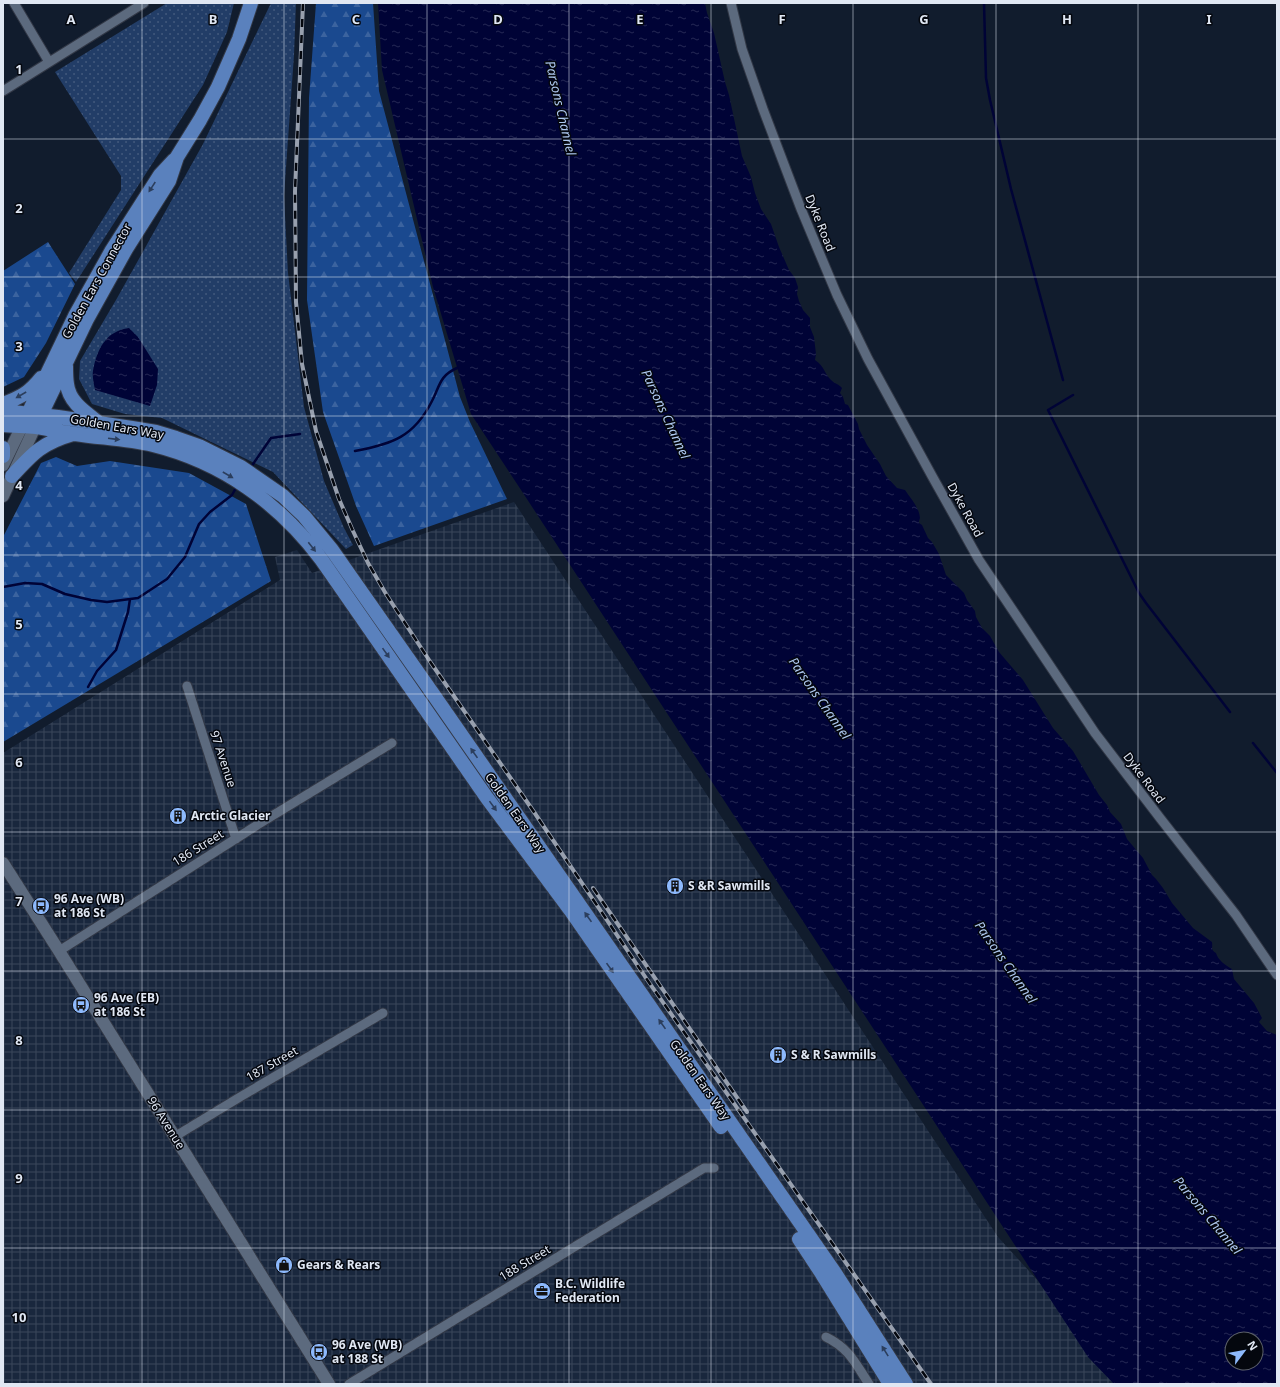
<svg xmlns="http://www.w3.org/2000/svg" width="1280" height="1387" viewBox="0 0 1280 1387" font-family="'Noto Sans',sans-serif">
<defs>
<pattern id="industrial-grid" width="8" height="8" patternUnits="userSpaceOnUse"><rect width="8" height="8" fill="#19273d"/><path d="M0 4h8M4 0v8" fill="none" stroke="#3a465a"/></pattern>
<pattern id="grass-dots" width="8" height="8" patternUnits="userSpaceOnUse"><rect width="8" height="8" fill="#223d67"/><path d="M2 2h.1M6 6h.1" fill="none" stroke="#42597d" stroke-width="1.8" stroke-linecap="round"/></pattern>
<pattern id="forest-firs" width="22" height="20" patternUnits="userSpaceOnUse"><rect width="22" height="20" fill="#1a498f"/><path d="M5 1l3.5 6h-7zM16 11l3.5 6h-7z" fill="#3b639f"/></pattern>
<pattern id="water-ripples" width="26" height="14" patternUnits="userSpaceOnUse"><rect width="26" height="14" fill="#000336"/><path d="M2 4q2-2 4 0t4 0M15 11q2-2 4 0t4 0" fill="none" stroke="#252854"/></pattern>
</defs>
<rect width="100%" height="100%" fill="#111c2d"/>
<path fill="url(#industrial-grid)" d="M514 502 998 1237 1132 1384H3V753L280 580 275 557 297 550 312 573Z"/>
<path fill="url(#grass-dots)" d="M167 3H234L227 32 203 85 76 282 69 273 121 190V176L55 72Z
M271 3H296L294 55 284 196 288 273 304 407 324 481 344 528 353 545 346 549 273 472 162 418 125 414 92 404 79 379 80 361 116 300 203 144Z"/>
<path fill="url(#forest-firs)" d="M316 3H373L379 91 460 397 470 422 507 499 374 546 356 506 323 412 307 300 309 98Z
M48 242 75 284 46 343 24 377 3 387V271Z
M56 457 77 466 110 461 189 473 246 504 271 581 3 742V537L41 463Z"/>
<path fill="url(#water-ripples)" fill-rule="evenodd" d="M378 3H705L707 13 714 33 725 82 729 95 742 156 751 177 755 193 761 209 771 224 779 247 789 270 795 278 798 287 797 294 799 301 803 310 810 318V327L814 337 816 354 815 360C825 367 824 373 831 380 835 384 839 384 842 388L840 393 843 397 845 404 848 405 858 424 859 429 867 445 880 464 886 476 897 488 905 490C911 499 919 507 920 518L919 521V523L922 525 928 538 932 542 939 554 946 575 964 593 967 600 975 611 976 617 982 628 990 636 999 652 1023 680 1053 728 1073 751 1099 795 1107 805 1110 812 1121 824 1127 839 1143 858 1152 875 1156 879 1163 888 1172 903 1193 928 1212 942C1213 948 1210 949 1216 953 1218 960 1225 965 1232 969L1234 979 1254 1003 1262 1018 1259 1022 1267 1031 1277 1035V1384H1114L1088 1357 523 493 471 414 433 287 382 70ZM1232 1339H1256V1363H1232Z
M129 328 138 337 158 369 157 385 150 406 95 390C94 384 92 376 93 371 97 349 106 331 129 328Z"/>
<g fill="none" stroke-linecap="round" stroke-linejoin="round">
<path stroke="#000336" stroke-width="2.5" d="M984 3 986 78 990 100 1011 189 1063 380
M1073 395 1048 410 1139 593 1146 603 1230 712
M355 451C392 444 414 437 432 401 440 386 439 376 457 368
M251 467 271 438 300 434
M3 587 25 583 42 584 65 594 91 600 107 602 138 598 167 579 185 557 199 524 210 512 232 495 237 486
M88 687 97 671 116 650 128 612 130 599
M1253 743 1277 773"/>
<defs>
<path id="minor" d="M14 3 49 62
M731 3 742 49 763 109 801 209 837 295 868 359 932 476 979 560 1095 733 1160 818 1236 915 1277 975
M3 91 144 3
M187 686 236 839
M59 951 262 822 392 743
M174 1137 240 1097 383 1013
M826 1337C850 1349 855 1363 869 1384
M349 1384 704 1168H714"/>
<path id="secondary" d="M3 465 22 426
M3 496 35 427
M3 863 59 951 329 1384"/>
<path id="primary" d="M66 366C66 372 66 378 67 384 69 402 85 412 98 422
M3 404C21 397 29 393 41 378
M3 411 58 417 132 428 156 432 176 438 199 446 241 467 283 496 304 516 332 550 433 694 835 1273 906 1384
M25 420 75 316 112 250 160 175 174 160
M37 423 87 319 126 249 169 181 177 157 200 120 218 87 239 39 251 3
M3 425C14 426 25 426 36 427 49 429 62 432 75 434 101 438 128 439 153 445 222 462 279 503 321 559L487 798 571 911 721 1127
M3 448V456
M12 476C33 453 42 443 73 434
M799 1239 822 1274 890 1384"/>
</defs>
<use href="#minor" stroke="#323846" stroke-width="11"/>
<use href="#secondary" stroke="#323846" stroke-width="14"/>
<use href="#primary" stroke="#323846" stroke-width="16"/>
<use href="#minor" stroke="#5c6a7e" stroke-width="9"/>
<use href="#secondary" stroke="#5c6a7e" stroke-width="12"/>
<use href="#primary" stroke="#5a81bd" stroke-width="14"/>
<defs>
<path id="rail" d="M303 3 295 191 296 302 302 364 316 431 339 499 353 531 368 563 386 594 431 663 534 812 648 981 931 1384
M593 888 747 1112"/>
</defs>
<use href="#rail" stroke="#98a0ae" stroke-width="4"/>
<use href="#rail" stroke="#04070e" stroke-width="2.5" stroke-dasharray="8" stroke-linecap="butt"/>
</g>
<defs><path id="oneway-solid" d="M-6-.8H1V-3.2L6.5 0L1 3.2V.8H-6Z"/></defs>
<g fill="#2b3e5d">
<use href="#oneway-solid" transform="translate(152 187) rotate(123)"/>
<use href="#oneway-solid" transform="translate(21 395) rotate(150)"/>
<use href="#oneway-solid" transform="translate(114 439) rotate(7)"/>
<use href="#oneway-solid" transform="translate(228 475) rotate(30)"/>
<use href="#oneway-solid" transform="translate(312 547) rotate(52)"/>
<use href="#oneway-solid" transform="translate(386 653) rotate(55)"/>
<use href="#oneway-solid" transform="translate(474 753) rotate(-125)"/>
<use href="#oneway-solid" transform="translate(493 806) rotate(54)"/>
<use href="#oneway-solid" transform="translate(588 917) rotate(-125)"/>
<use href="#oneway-solid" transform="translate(610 968) rotate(55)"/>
<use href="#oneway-solid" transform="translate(662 1024) rotate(-125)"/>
<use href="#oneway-solid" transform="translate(885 1351) rotate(-122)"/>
</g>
<path fill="none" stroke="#e0e7f3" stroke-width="1" stroke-opacity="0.55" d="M142 3V1384M284 3V1384M427 3V1384M569 3V1384M711 3V1384M853 3V1384M996 3V1384M1138 3V1384M3 139H1277M3 277H1277M3 416H1277M3 555H1277M3 694H1277M3 832H1277M3 971H1277M3 1110H1277M3 1248H1277"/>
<defs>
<symbol id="building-disc" viewBox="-11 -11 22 22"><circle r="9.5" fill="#8db9fc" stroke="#04070e"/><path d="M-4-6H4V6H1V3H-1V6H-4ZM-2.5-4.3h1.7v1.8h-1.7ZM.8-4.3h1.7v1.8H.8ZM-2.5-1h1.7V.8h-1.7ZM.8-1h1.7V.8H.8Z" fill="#111"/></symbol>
<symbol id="bus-disc" viewBox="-11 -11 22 22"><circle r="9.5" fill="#8db9fc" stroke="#04070e"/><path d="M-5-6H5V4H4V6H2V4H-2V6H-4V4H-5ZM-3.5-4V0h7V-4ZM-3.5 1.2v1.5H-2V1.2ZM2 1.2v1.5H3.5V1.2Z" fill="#111"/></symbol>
<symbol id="shop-disc" viewBox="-11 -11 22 22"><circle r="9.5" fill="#8db9fc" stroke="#04070e"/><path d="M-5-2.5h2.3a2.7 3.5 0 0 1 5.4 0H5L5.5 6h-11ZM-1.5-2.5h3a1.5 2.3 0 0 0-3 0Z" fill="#111"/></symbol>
<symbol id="office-disc" viewBox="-11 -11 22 22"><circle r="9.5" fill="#8db9fc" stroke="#04070e"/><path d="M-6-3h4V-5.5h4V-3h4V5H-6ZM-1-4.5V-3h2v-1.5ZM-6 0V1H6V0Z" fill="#111"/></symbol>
</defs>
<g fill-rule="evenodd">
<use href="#building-disc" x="168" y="806" width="20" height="20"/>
<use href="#building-disc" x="665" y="876" width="20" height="20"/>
<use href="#bus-disc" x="31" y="896" width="20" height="20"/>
<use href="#bus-disc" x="71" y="995" width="20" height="20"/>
<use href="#building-disc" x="768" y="1045" width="20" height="20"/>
<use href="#shop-disc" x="274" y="1255" width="20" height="20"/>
<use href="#office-disc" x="532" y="1281" width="20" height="20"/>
<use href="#bus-disc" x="309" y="1342" width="20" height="20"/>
</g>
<g text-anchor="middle" stroke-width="3" stroke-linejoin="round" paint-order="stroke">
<g font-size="12" fill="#e0e7f3" stroke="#04070e">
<text transform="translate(820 223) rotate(68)" y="4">Dyke Road</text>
<text transform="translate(97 281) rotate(-61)" y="4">Golden Ears Connector</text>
<text transform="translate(117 427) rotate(10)" y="4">Golden Ears Way</text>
<text transform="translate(965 510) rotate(61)" y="4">Dyke Road</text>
<text transform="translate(223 759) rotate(72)" y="4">97 Avenue</text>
<text transform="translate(1144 778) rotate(53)" y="4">Dyke Road</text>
<text transform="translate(515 813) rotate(55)" y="4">Golden Ears Way</text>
<text transform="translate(198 848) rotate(-32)" y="4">186 Street</text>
<text transform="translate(272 1064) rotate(-30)" y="4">187 Street</text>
<text transform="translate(700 1080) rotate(55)" y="4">Golden Ears Way</text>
<text transform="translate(166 1123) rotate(58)" y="4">96 Avenue</text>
<text transform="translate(525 1263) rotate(-31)" y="4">188 Street</text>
</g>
<g font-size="12" font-weight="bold" fill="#e0e7f3" stroke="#04070e" text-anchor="start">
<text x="191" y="820">Arctic Glacier</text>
<text x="688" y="890">S &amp;R Sawmills</text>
<text x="54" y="903">96 Ave (WB)<tspan x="54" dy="14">at 186 St</tspan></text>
<text x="94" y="1002">96 Ave (EB)<tspan x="94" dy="14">at 186 St</tspan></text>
<text x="791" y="1059">S &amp; R Sawmills</text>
<text x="297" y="1269">Gears &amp; Rears</text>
<text x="555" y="1288">B.C. Wildlife<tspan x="555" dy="14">Federation</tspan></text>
<text x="332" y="1349">96 Ave (WB)<tspan x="332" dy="14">at 188 St</tspan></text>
</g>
<g font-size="13" font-style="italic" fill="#aec8f0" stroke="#04070e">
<text transform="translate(561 108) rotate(77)" y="5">Parsons Channel</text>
<text transform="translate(666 414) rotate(65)" y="5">Parsons Channel</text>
<text transform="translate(820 698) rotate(55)" y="5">Parsons Channel</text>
<text transform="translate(1006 962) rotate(55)" y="5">Parsons Channel</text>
<text transform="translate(1208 1215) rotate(50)" y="5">Parsons Channel</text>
</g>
</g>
<g font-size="13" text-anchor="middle" font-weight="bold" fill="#e0e7f3" stroke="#04070e" stroke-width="3" stroke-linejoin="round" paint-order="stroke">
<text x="71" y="24">A</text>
<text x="213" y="24">B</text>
<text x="356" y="24">C</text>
<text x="498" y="24">D</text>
<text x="640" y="24">E</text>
<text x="782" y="24">F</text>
<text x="924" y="24">G</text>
<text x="1067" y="24">H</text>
<text x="1209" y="24">I</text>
<text x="19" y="74">1</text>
<text x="19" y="213">2</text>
<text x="19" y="351">3</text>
<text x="19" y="490">4</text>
<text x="19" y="629">5</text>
<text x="19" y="767">6</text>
<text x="19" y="906">7</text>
<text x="19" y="1045">8</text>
<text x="19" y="1183">9</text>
<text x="19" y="1322">10</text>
</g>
<rect width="1280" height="1387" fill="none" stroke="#e0e7f3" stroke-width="8"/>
<g transform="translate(1244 1351) rotate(58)"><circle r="19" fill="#04070e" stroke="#5c616a"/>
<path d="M0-3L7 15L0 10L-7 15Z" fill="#8db9fc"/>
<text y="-6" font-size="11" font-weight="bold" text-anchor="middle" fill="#e0e7f3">N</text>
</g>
</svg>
